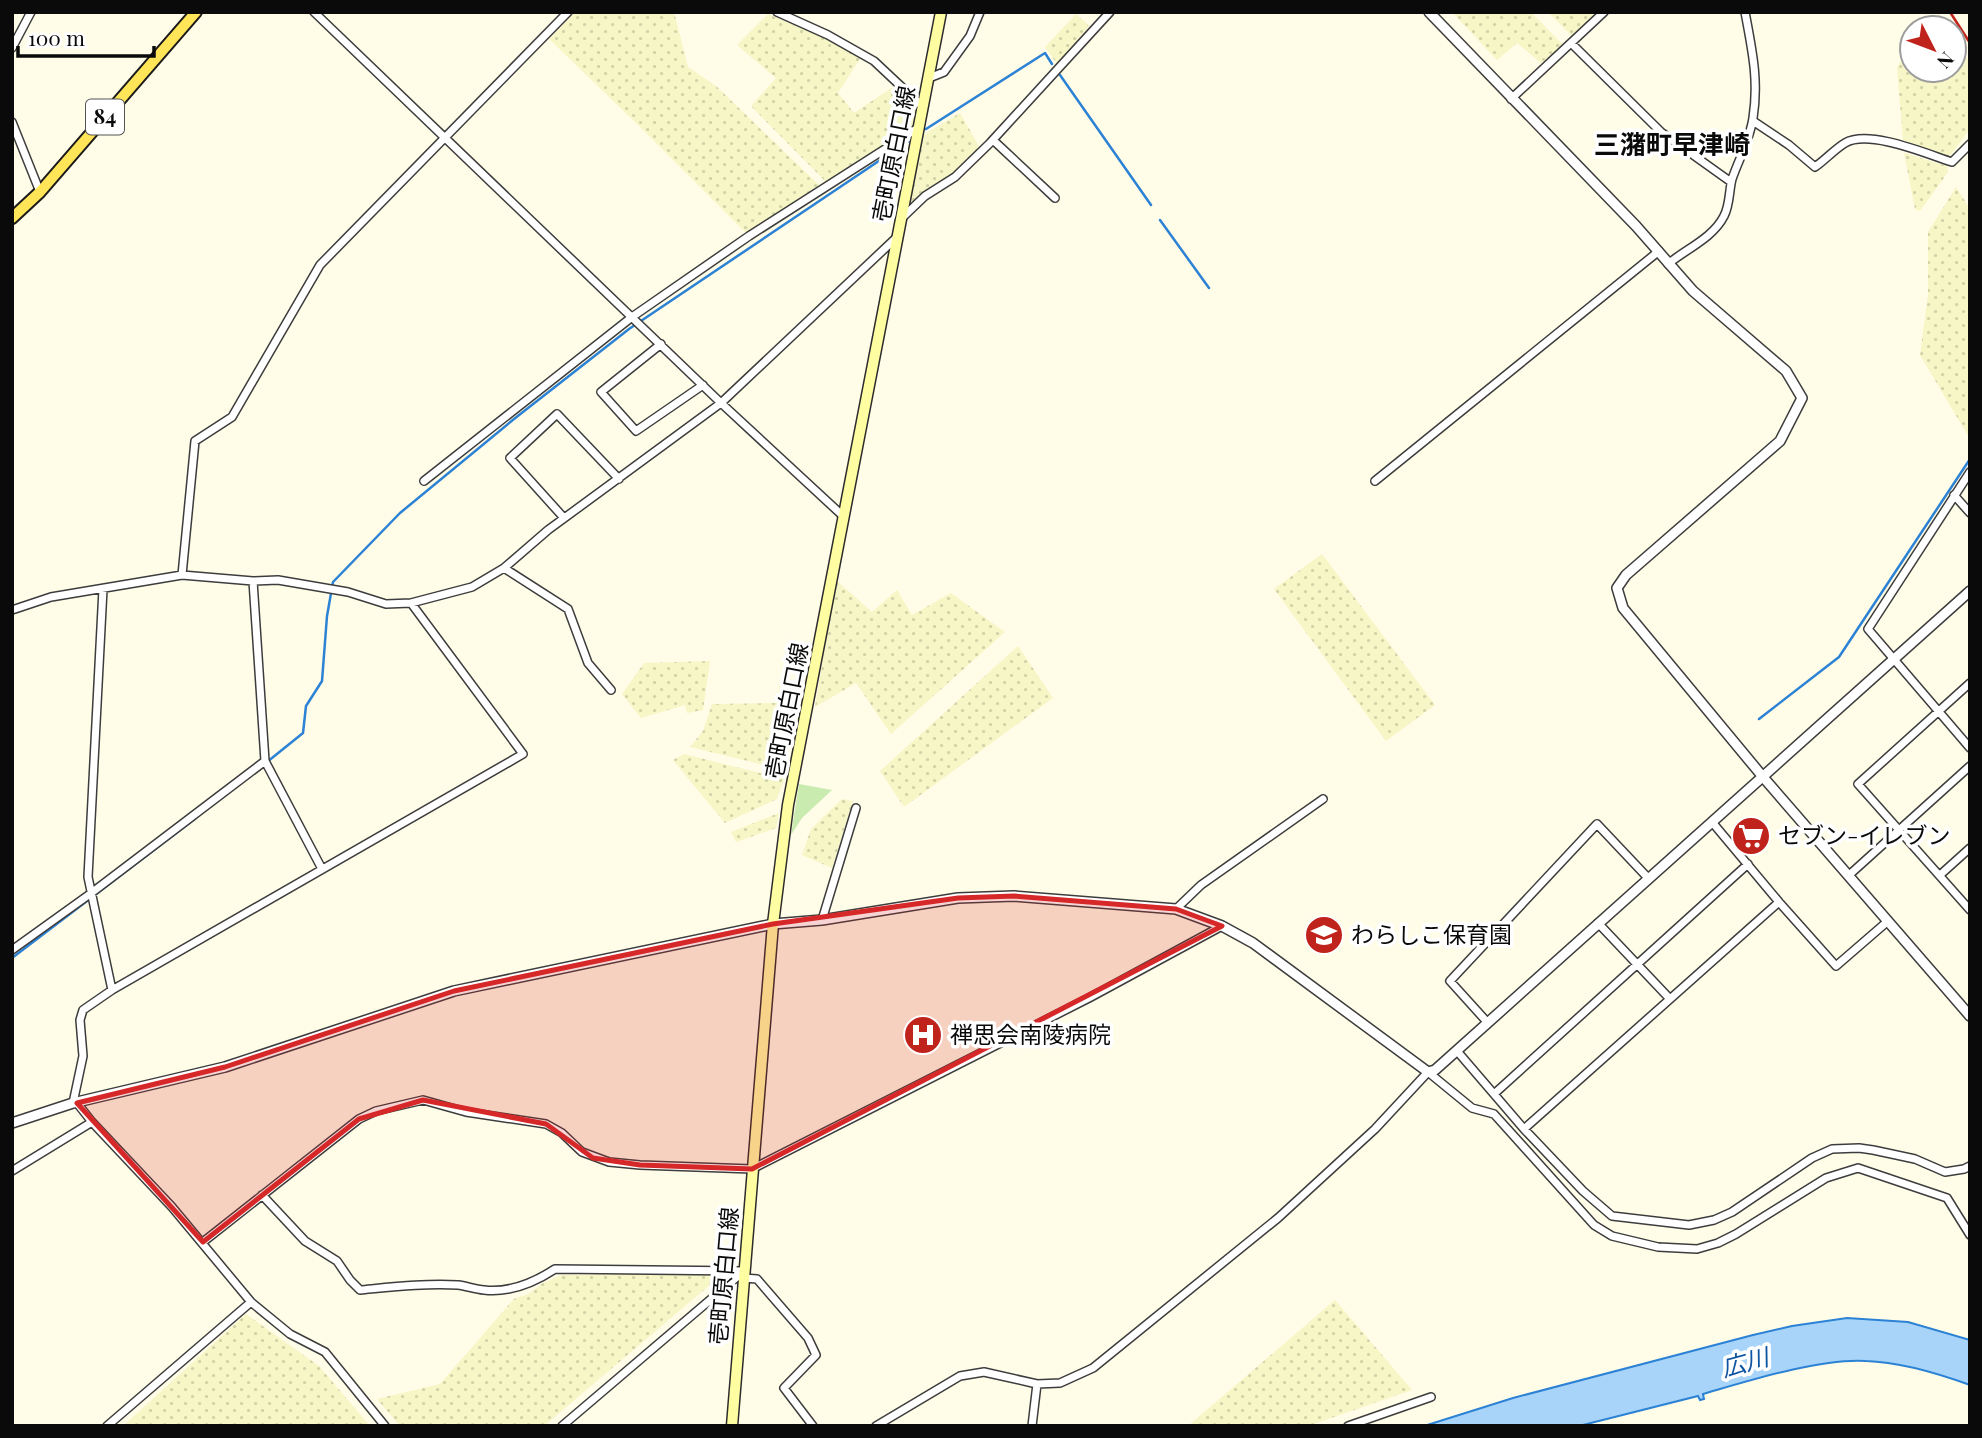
<svg xmlns="http://www.w3.org/2000/svg" width="1982" height="1438" viewBox="0 0 1982 1438" font-family="'Playfair Display','Noto Sans JP',serif">
<defs>
<pattern id="farmland-dots" width="8" height="8" patternUnits="userSpaceOnUse" patternTransform="scale(1.75)"><rect width="8" height="8" fill="#f6f6c6"/><path d="M2 2h.1M6 6h.1" fill="none" stroke="#d2d2a9" stroke-width="1.8" stroke-linecap="round"/></pattern>
</defs>
<rect width="100%" height="100%" fill="#fffce7"/>
<path fill="url(#farmland-dots)" d="M575 12H674L688 67 716 86 820 186 749 236 634 121 549 39Z
M1452 12H1531L1563 45 1541 63 1517 43 1497 60Z
M1548 12H1596L1572 36Z
M768 14 818 35 861 57 838 93 854 113 893 87 918 113 914 125 827 183 751 106 776 78 737 45Z
M1076 14 1089 26 1057 64 1045 47Z
M1912 40V70H1954V40L1970 62V129L1949 157 1903 140 1897 68Z
M960 113 980 148 954 174 932 185 909 205 923 135Z
M1904 153 1947 166 1948 172 1920 211 1915 209Z
M1956 187 1970 209V439L1920 355 1928 295V232Z
M1322 554 1435 705 1386 741 1274 589Z
M836 580 872 612 897 590 912 615 951 593 1005 632 891 734 856 683 815 707Z
M1018 646 1053 698 904 807 880 771Z
M710 661 703 710 687 713 685 705 641 718 622 694 644 663Z
M781 681 803 682 785 770 690 747 703 731 712 704 776 703Z
M684 754 784 779 777 799 725 823 673 760Z
M842 799 853 801 832 868 802 855 811 829Z
M779 813 776 828 736 842 731 832Z
M724 1273 544 1426H400L377 1399 440 1384 514 1299 528 1294 543 1283 562 1275Z
M1335 1300 1412 1390 1308 1426H1188Z
M246 1314 319 1366 370 1426H123Z"/>
<path fill="#c9ebb0" d="M799 784 832 790 802 818 791 835Z"/>
<path fill="#a9d4f9" stroke="#2c82d4" stroke-width="2" d="M1847 1318 1908 1322 1970 1340V1385C1937 1373 1901 1362 1866 1361 1820 1358 1748 1381 1703 1394L1704 1399 1700 1400 1698 1396 1579 1426H1424L1513 1398 1753 1335 1792 1326Z"/>
<g fill="none" stroke-linecap="round" stroke-linejoin="round">
<path stroke="#2c82d4" stroke-width="2.5" d="M1060 75 1151 205
M926 129 1045 53 1052 64
M1160 220 1209 288
M1759 719 1839 657 1970 459
M267 762 303 733 306 706 322 681 327 616 333 582 400 513 514 419 629 329 913 138
M12 958 196 818"/>
<defs>
<path id="minor" d="M314 12 721 403 843 516
M777 12 828 35 874 61 923 107
M1572 44 1661 132 1731 182
M12 48 31 12
M929 78 944 72 970 36 980 12
M1511 99 1604 12
M1753 121 1789 145 1815 167C1825 160 1835 149 1845 143 1869 129 1927 154 1952 162L1970 144
M12 122 40 192
M993 140 1055 198
M902 218 925 196 955 177 990 143 1110 12
M1668 264C1686 249 1713 238 1724 216 1730 205 1729 190 1732 179 1739 159 1750 139 1753 118 1759 80 1752 50 1745 12
M661 344 601 392 636 431 703 385
M1970 472 1868 629 1970 748
M424 481 632 317 749 236 918 128
M1375 481 1659 251
M1954 495 1970 513
M564 518 510 458 557 414 619 479
M504 568 568 609 588 663 611 690
M182 575 195 441 232 417 320 265 568 12
M253 581 265 761 322 869
M103 589 88 877 112 990
M12 610 51 597 182 575 253 581 278 580 348 592 386 604 411 603 472 587 504 568 548 530 721 403 897 237
M1970 683 1858 784 1970 910
M1712 822 1779 902
M1940 875 1970 848
M1848 876 1970 766
M1176 909 1201 885 1323 799
M822 920 856 808
M1598 923 1670 999
M12 950 90 894 265 761
M1488 1023 1450 981 1597 824 1649 879
M1457 1051 1524 1129 1583 1191 1612 1216 1689 1225 1714 1220 1732 1212 1812 1158 1832 1149 1859 1148 1873 1150 1915 1159 1945 1172 1964 1169 1970 1166
M1494 1094 1748 864
M73 1103 83 1056 80 1020 83 1010 112 990 523 754 411 603
M77 1103 92 1122 172 1207 251 1302 290 1334 325 1352 385 1426
M1524 1129 1779 902 1836 966 1888 921
M12 1171 92 1122
M262 1195 305 1241 337 1261 350 1280 360 1290C392 1287 426 1283 458 1285 466 1286 475 1289 484 1290 509 1293 535 1282 555 1269L744 1271
M203 1242 359 1119 376 1111 423 1100 466 1112 546 1124 562 1133 582 1152 609 1162 640 1165 752 1169 1089 998 1222 926
M743 1278 757 1279 808 1338 816 1355 784 1388 813 1426
M107 1426 251 1302
M562 1426 744 1271
M876 1426 960 1376 984 1372 1037 1384 1060 1383 1093 1368 1278 1218 1375 1129 1428 1072 1472 1108 1494 1114 1594 1225 1612 1236 1658 1247 1697 1249 1718 1243 1736 1234 1826 1178 1858 1168 1947 1198 1970 1235
M1032 1426 1037 1384
M1348 1426 1431 1397"/>
<path id="tertiary" d="M1429 12 1636 226 1693 291 1786 371 1802 398 1780 441 1626 575 1617 588 1623 608 1763 777 1970 1016
M12 1123 73 1103 225 1067 454 991 773 924 822 920 958 898 1014 896 1176 909 1222 926 1253 943 1428 1072 1435 1070 1970 591"/>
<path id="secondary" d="M732 1426 773 924 788 805 941 12"/>
<path id="primary" d="M12 218 40 192 196 12"/>
</defs>
<use href="#minor" stroke="#3d3d3d" stroke-width="10"/>
<use href="#tertiary" stroke="#3d3d3d" stroke-width="12"/>
<use href="#secondary" stroke="#2c2c2c" stroke-width="13"/>
<use href="#primary" stroke="#1b1b1b" stroke-width="14"/>
<use href="#minor" stroke="#fff" stroke-width="7"/>
<use href="#tertiary" stroke="#fff" stroke-width="9"/>
<use href="#secondary" stroke="#fffda2" stroke-width="10"/>
<use href="#primary" stroke="#ffe557" stroke-width="10"/>
<path stroke="#c0231c" stroke-width="2.5" d="M1950 12 1970 43"/>
</g>
<path fill="#d62828" fill-opacity="0.2" stroke="#d62828" stroke-width="5" stroke-linejoin="round" d="M1014 896 1176 909 1222 926 752 1169 640 1165 593 1158 546 1124 423 1100 359 1119 203 1242 77 1103 225 1067 454 991 773 924 958 898Z"/>
<defs>
<symbol id="supermarket-disc" viewBox="-11 -11 22 22"><circle r="9.5" fill="#c0231c" stroke="#fff"/><path d="M-6-5.5h2.5l.6 2H6L4.5 2H-2.5L-4.4-4H-6ZM-1.5 3.2a1.3 1.3 0 1 0 .1 0ZM3 3.2a1.3 1.3 0 1 0 .1 0Z" fill="#fff"/></symbol>
<symbol id="school-disc" viewBox="-11 -11 22 22"><circle r="9.5" fill="#c0231c" stroke="#fff"/><path d="M0-5L7-2L0 1L-7-2ZM-4 1L0 2.5L4 1V4Q0 6-4 4Z" fill="#fff"/></symbol>
<symbol id="hospital-disc" viewBox="-11 -11 22 22"><circle r="9.5" fill="#c0231c" stroke="#fff"/><path d="M-5-5h3v3.5h4V-5h3V5h-3V1.5h-4V5h-3Z" fill="#fff"/></symbol>
</defs>
<g fill-rule="evenodd">
<use href="#supermarket-disc" x="1729" y="814" width="44" height="44"/>
<use href="#school-disc" x="1302" y="913" width="44" height="44"/>
<use href="#hospital-disc" x="901" y="1013" width="44" height="44"/>
</g>
<g text-anchor="middle" stroke-width="7" stroke-linejoin="round" paint-order="stroke">
<rect fill="#fff" stroke="#545454" stroke-width="2" x="86" y="99.5" width="38" height="35" rx="5"/>
<g font-size="21" font-weight="bold" fill="#0a0a0a">
<text x="105" y="124">84</text>
</g>
<g font-size="23" fill="#0a0a0a" stroke="#fff">
<text transform="translate(894 154) rotate(-79)" y="8">壱町原白口線</text>
<text transform="translate(787 711) rotate(-79)" y="8">壱町原白口線</text>
<text transform="translate(724 1276) rotate(-85)" y="8">壱町原白口線</text>
</g>
<g font-size="23" fill="#0a0a0a" stroke="#fff" text-anchor="start">
<text x="1778" y="844">セブン-イレブン</text>
<text x="1351" y="943">わらしこ保育園</text>
<text x="950" y="1043">禅思会南陵病院</text>
</g>
<g font-size="24" font-style="italic" fill="#0e54a1" stroke="#fff">
<text transform="translate(1745 1363) rotate(-15)" y="8">広川</text>
</g>
<g font-size="26" font-weight="bold" fill="#0a0a0a" stroke="#fff">
<text x="1672" y="154">三潴町早津崎</text>
</g>
</g>
<rect width="1982" height="1438" fill="none" stroke="#0a0a0a" stroke-width="28"/>
<g transform="translate(1933 49) rotate(132)"><circle r="33" fill="#ffffff" stroke="#9d9d9d" stroke-width="2"/>
<path d="M0-5L12 26L0 18L-12 26Z" fill="#c0231c"/>
<text y="-10" font-size="19" font-weight="bold" text-anchor="middle" fill="#0a0a0a">N</text>
</g>
<path d="M18 46v10h136v-10" fill="none" stroke="#0a0a0a" stroke-width="3.5"/>
<text x="28" y="46" font-size="21" fill="#0a0a0a" stroke="#ffffff" stroke-width="5" paint-order="stroke">100 m</text>
</svg>
